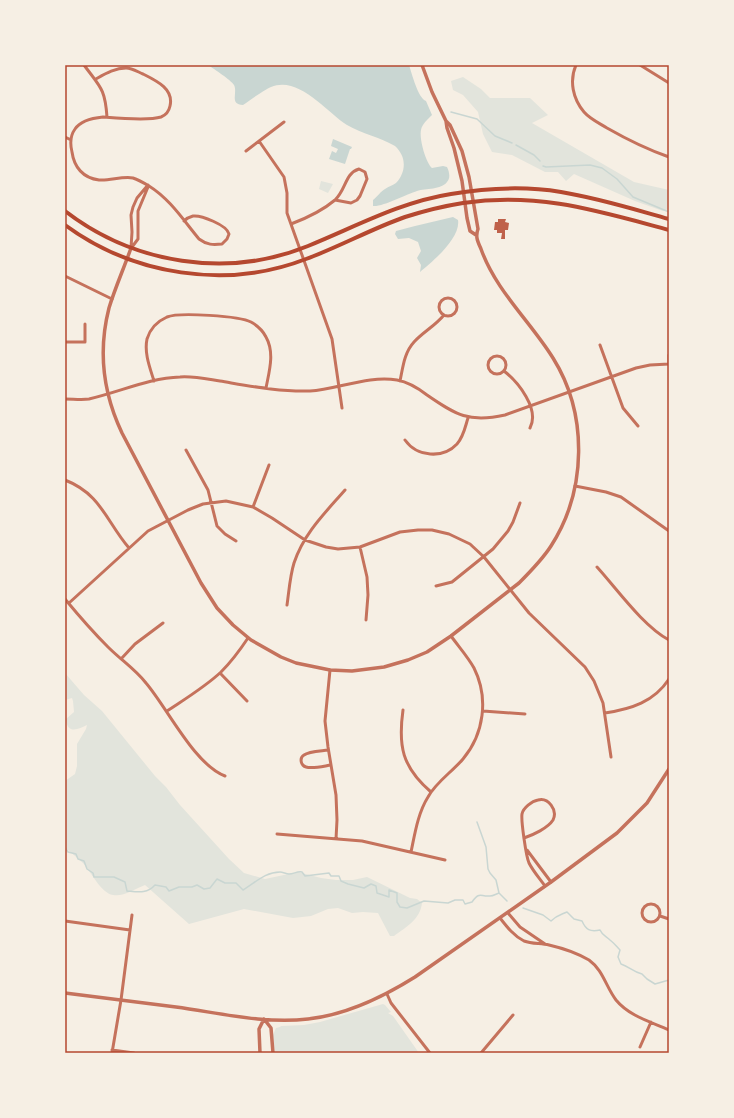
<svg xmlns="http://www.w3.org/2000/svg" width="734" height="1118" viewBox="0 0 734 1118" font-family="'PT Sans',sans-serif">
<rect width="100%" height="100%" fill="#f6efe4"/>
<path fill="#e2e4dc" d="M463 77 481 89 490 98H530L548 115 532 123 634 182 669 190V209L663 211 635 201 574 174 566 181 558 172H545L512 155 492 152 483 134 478 112 463 95 453 90 451 81Z
M321 181 333 184 328 193 319 189Z
M65 673 84 695 102 711 155 776 166 787 180 805 229 859 244 873 265 879 298 872 321 878 336 880H353L367 877 410 898 417 899 422 903C420 920 406 927 394 936H390L378 913 363 912 352 913 338 908 328 909 311 916 293 918 244 909 189 924 145 885C135 889 123 897 113 895 101 893 91 872 84 864 78 858 71 853 65 847V781L75 774 77 766V744L86 729 87 725C79 729 67 735 66 719L74 712 73 701 72 698 65 700Z
M383 1004 385 1005 391 1012 388 1013 393 1016 419 1053H275L273 1035 276 1028 280 1027 281 1026 304 1025 320 1022Z"/>
<path fill="#c9d6d2" d="M208 65H409C412 74 418 98 426 101L432 115C428 119 422 124 421 130 419 139 426 163 432 168L443 166 447 167C449 171 451 178 447 182 441 190 426 188 417 191 407 194 383 207 373 206V200C377 197 381 191 385 189 389 186 392 186 396 183 407 171 406 156 395 146 380 137 362 134 347 125 327 112 298 75 271 87 264 90 250 100 243 105 229 104 238 93 234 85 231 80 214 69 208 65Z
M333 139 352 147 351 149H350L345 164 329 159 332 151 336 153 338 149 331 146Z
M453 217 458 220C461 238 432 262 420 272L421 265 417 258 421 251 418 242 409 238 398 239 395 234 396 231 415 226Z"/>
<g fill="none" stroke-linecap="round" stroke-linejoin="round">
<path stroke="#c9d6d2" stroke-width="1.5" d="M451 112 477 119 495 136 512 143
M516 145 534 155 540 161
M543 166 546 167 590 165 602 168 617 179 633 197 669 212
M477 822 486 847 488 869 490 873 496 880 499 893 507 901
M65 847 68 852 76 854 78 859 84 861 87 869 93 873 94 877H114L125 882 127 891C138 892 147 894 155 885L166 887 169 891 179 887H192L197 885 204 889 210 888 217 879 225 883H236L243 890C255 883 265 872 280 872 283 872 286 874 289 874 294 874 297 871 302 872L305 876 329 873 331 876H339L341 881 348 884 364 888 371 884 376 886 377 893 389 897V890L397 893V902L400 907 407 908 424 901 448 903 455 900H463L465 904 472 902C480 891 480 897 490 896 493 896 496 894 499 893
M523 908 543 915 551 921C557 915 560 915 567 912L574 919 582 921C586 930 590 932 600 930 602 935 606 936 610 940 614 943 616 946 620 950L618 957 621 964C630 967 633 972 642 974L647 979 655 984 669 980"/>
</g>
<path fill="#bf614a" d="M498 219H506L505 222 509 223 508 230H505V239H501L502 233H497V230H494L495 222H498Z"/>
<g fill="none" stroke-linecap="round" stroke-linejoin="round">
<path stroke="#c5725c" stroke-width="3" d="M84 65C100 87 105 88 107 117
M576 65C569 81 573 99 584 112 590 119 599 123 607 128 628 140 646 149 669 157
M640 65 669 83
M96 79C105 74 115 68 126 68 132 68 138 72 143 74 157 81 174 89 170 106 169 111 166 115 161 117 148 121 116 118 103 117 93 118 81 120 75 129 70 136 70 144 72 152 74 167 83 178 99 180 110 181 122 176 133 178 139 180 144 183 149 186 170 199 184 221 199 239 207 245 213 245 222 244L227 239 229 234C227 225 201 215 193 216 189 217 186 219 184 221
M65 137 71 140
M259 141 284 177 287 193V213L332 339 342 408
M246 151 284 122
M291 224C307 218 322 211 335 200 346 190 345 173 359 169L365 172 367 179 360 196 357 200 351 203 335 200
M132 247 138 239V211L148 187
M131 248 132 232 131 215 133 207 137 198 148 185
M65 276 112 299
M439 307a9 9 0 1 1 18 0a9 9 0 1 1-18 0Z
M65 342H85V324
M600 345 623 408 638 426
M488 365a9 9 0 1 1 18 0a9 9 0 1 1-18 0Z
M669 364V355
M504 371C518 382 540 409 530 428
M154 381C150 368 144 353 147 339 150 329 158 321 167 317 179 312 240 316 251 322 258 326 263 331 266 337 275 353 269 372 266 388
M400 381C403 367 404 353 414 342 423 332 435 326 444 315
M65 399C73 399 82 400 89 399 120 392 149 378 180 377 194 376 207 379 220 381 250 386 280 392 310 391 338 389 369 375 397 380 408 382 418 388 427 395 456 415 469 423 505 415L636 368 650 365 669 364
M405 440C417 457 443 459 457 444 464 436 465 427 468 418
M186 450 208 490 217 526 225 534 236 541
M65 480C101 494 106 521 129 548
M575 486 606 492 621 497 669 531
M253 507 269 465
M360 547 367 577 368 595 366 620
M597 567C617 589 643 626 669 640
M436 586 452 582 493 549 508 531 513 522 520 503
M65 599C79 616 93 632 108 647 121 660 135 669 146 683 168 709 194 764 225 776
M69 603 148 531 188 510 203 504 226 501 253 507 272 518 305 540 326 547 338 549 360 547 400 532 418 530H432L449 534 470 544 484 557 529 613 585 667 594 681 603 703 611 757
M287 605C289 591 290 576 294 563 304 533 325 513 345 490
M121 659 135 644 163 623
M330 670 325 721 328 747 336 795 337 820 336 839
M220 673 247 701
M403 710C398 746 402 767 431 792
M167 711C185 699 205 687 221 672 231 662 240 650 248 638
M483 711 525 714
M605 713C631 709 654 702 669 679
M328 750C322 751 309 751 304 755 299 758 301 766 306 767 313 769 324 766 331 765
M277 834 362 841 445 860
M524 838C533 835 548 828 553 820 558 810 548 797 538 800 532 801 523 808 522 814 521 821 526 856 529 863 533 871 540 879 545 886
M527 850 551 882
M411 852C415 833 418 813 428 797 436 782 452 772 463 759 484 734 489 698 474 668 468 657 459 647 451 636
M642 913a9 9 0 1 1 18 0a9 9 0 1 1-18 0Z
M508 913 520 927 545 944
M660 916 669 919
M500 918C507 927 514 936 524 941 532 944 541 943 549 945 562 948 577 953 589 960 603 970 606 987 616 1000 629 1016 651 1022 669 1030
M65 921 130 930
M387 994 391 1003 430 1053
M640 1047 651 1022
M112 1050 134 1053
M112 1053 121 1000 132 915
M481 1053 513 1015"/>
<path stroke="#c5725c" stroke-width="3.5" d="M446 121 447 128 454 148 462 181 467 218 470 231 476 235
M131 248C124 268 115 288 109 308 98 351 103 393 122 433L201 583 217 608 233 625 251 640 281 657 296 663 330 670 352 671 384 667 408 660 427 652 451 636 519 583C531 571 542 560 551 546 587 490 588 414 553 358 530 321 496 291 481 249 478 242 475 237 478 229L469 177 462 151 450 125 446 121 432 92 422 65
M65 993C102 998 139 1002 176 1007 220 1013 264 1024 308 1019 346 1015 383 997 415 977L551 882 617 833 647 803 669 769
M260 1053 259 1029 264 1019 271 1028 273 1053"/>
<path stroke="#b5482f" stroke-width="4" d="M65 211C134 264 227 279 308 246 355 227 400 202 451 194 487 188 525 186 561 192 598 198 633 209 669 219
M65 225C133 275 226 290 306 259 339 247 371 229 405 217 424 211 444 206 463 203 539 192 598 211 669 230"/>
</g>
<rect width="734" height="1118" fill="none" stroke="#f6efe4" stroke-width="132"/>
<rect x="66" y="66" width="602" height="986" fill="none" stroke="#b5482f" stroke-width="1.5"/>
</svg>
